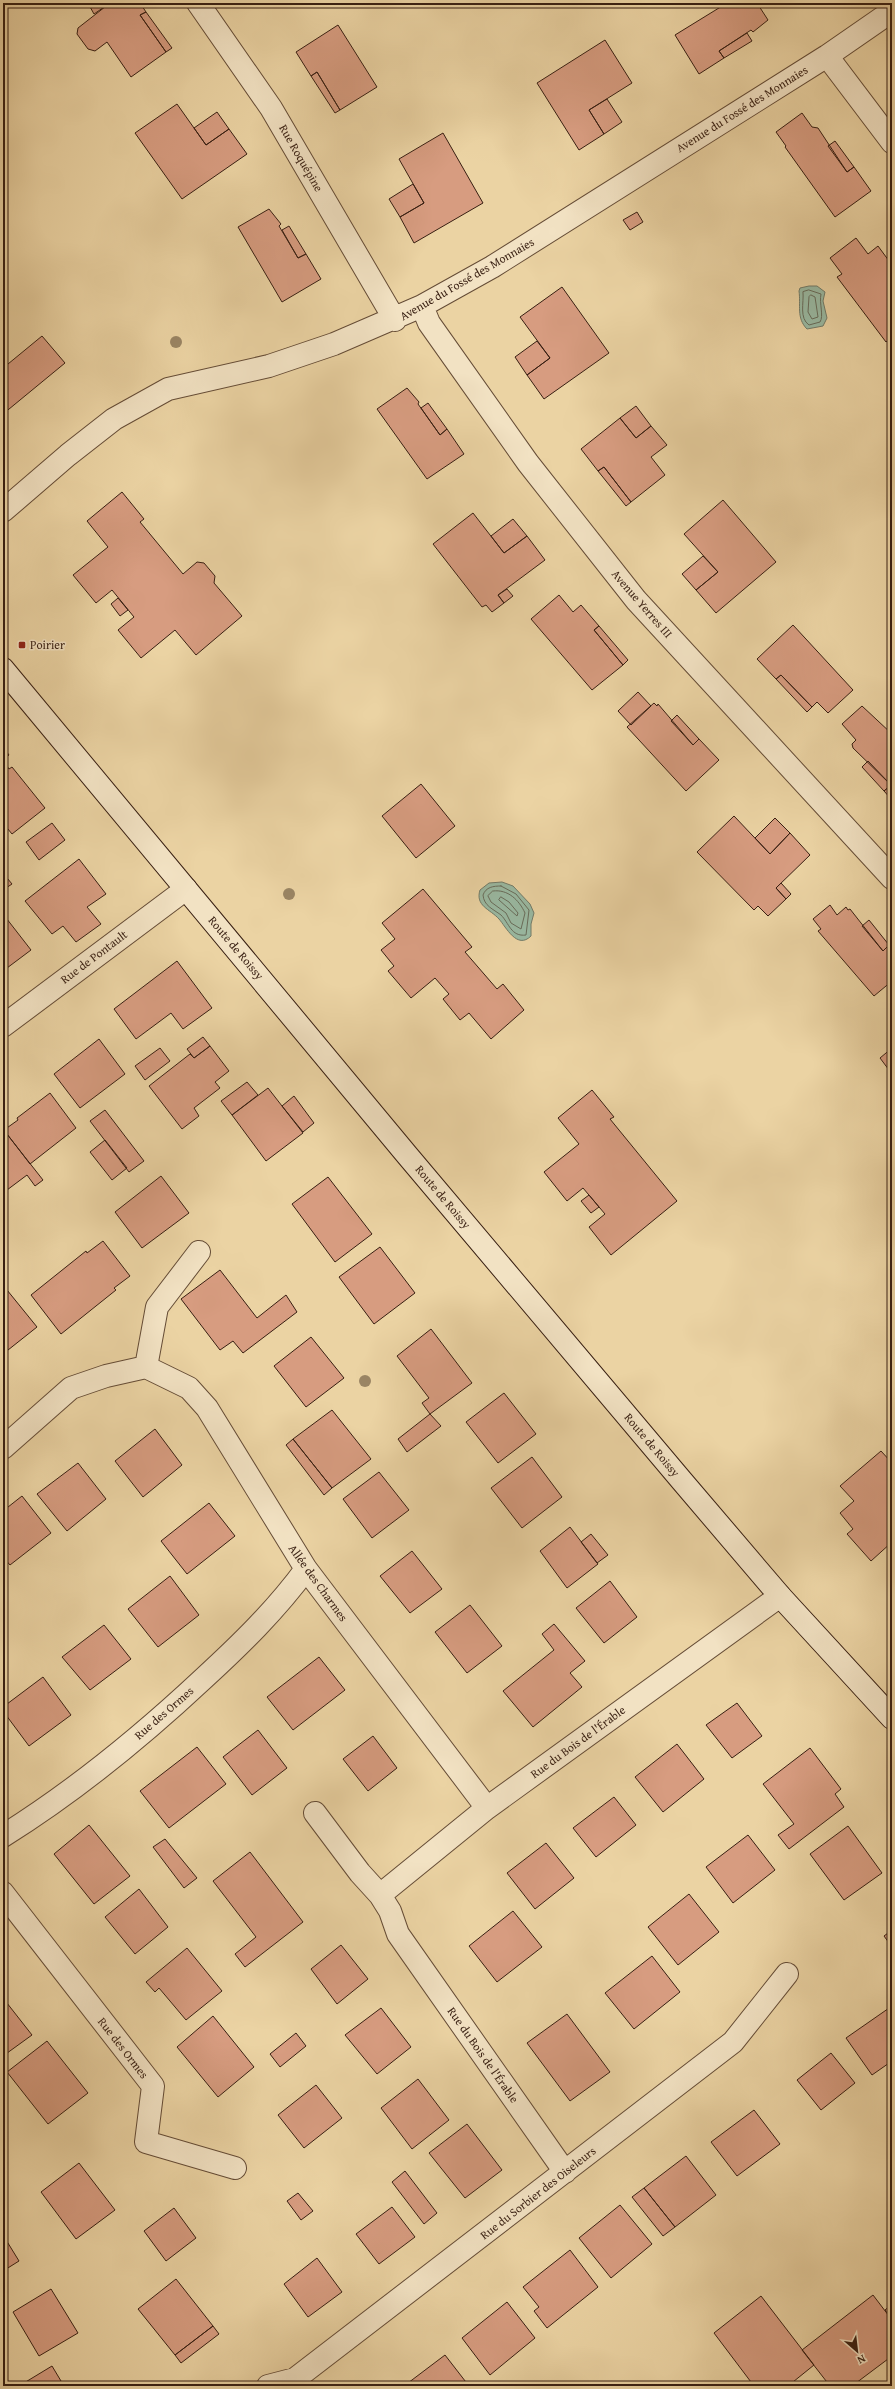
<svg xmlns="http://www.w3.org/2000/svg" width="895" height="2389" viewBox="0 0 895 2389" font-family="'Gentium Book Plus',serif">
<rect width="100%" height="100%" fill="#ebd3a3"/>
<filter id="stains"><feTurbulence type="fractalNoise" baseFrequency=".005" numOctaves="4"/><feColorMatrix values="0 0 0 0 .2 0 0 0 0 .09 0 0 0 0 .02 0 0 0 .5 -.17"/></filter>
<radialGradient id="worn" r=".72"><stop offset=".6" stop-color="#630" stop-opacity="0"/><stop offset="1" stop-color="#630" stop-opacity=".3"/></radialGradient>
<path fill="#99b9a2" stroke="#727b68" d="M809 286H817L825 292 823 301 827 318 823 326 807 329C796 318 801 305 799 291L800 288Z
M502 882 513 886 530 904 534 913 531 924V936C517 950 506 927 499 919 490 909 475 906 480 890L489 883Z"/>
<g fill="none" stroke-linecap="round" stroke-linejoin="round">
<path stroke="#686c5a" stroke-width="1" d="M809 290 821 294C819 303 824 316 820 322L809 325C799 318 804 303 803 292Z
M811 295 815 297 818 317 812 319 808 312 809 297Z
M501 886 516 894 529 910 526 935C511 937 509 923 501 915 493 909 484 906 483 895 486 887 493 886 501 886Z
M493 891C508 889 519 900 525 913L521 929 511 923 506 913 491 902 488 896Z
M501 897 509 902 518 913 517 916 499 900Z"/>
</g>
<path fill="#d79c80" stroke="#381f12" d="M91 3H110L94 14 89 5Z
M110 3H140L146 12 140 15 166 52 131 77 107 42 95 51 88 49 77 34 78 28Z
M727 3H757L768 20 753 32 751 30 719 51 724 58 699 74 675 35Z
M146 12 172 48 166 52 140 15Z
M338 25 377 87 340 110 317 72 311 76 296 52Z
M747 33 752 41 724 58 719 51Z
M605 40 632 83 589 110 604 134 579 150 537 83Z
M317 72 340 110 335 113 311 76Z
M607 99 622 122 604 134 589 110Z
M177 104 206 145 229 129 247 154 182 199 135 133Z
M217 112 229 129 206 145 194 128Z
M802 113 812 127 818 128 847 172 854 167 871 191 835 217 785 147 786 146 776 132Z
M443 133 483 203 414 243 400 217 424 203 399 159Z
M835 141 854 167 847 172 828 146Z
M413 184 424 203 400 217 389 199Z
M269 209 281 224 279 226 298 258 306 254 321 279 282 302 238 227Z
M637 212 643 222 630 230 623 220Z
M289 226 306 254 298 258 282 230Z
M856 238 868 254 878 246 892 265V337L886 342 837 277 842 274 830 258Z
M562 287 609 353 544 399 527 375 550 358 520 317Z
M42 336 65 363 3 414V358L8 364Z
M537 341 550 358 527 375 515 357Z
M407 388 419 402 418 404 440 435 447 429 464 454 427 479 377 409Z
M428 403 447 429 440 435 421 408Z
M636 406 651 426 636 438 620 418Z
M620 418 636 438 651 426 667 445 651 457 665 475 631 502 604 467 598 471 581 449Z
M604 467 631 502 626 506 598 471Z
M122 492 144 519 140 522 183 574 197 562 204 563 215 576 214 583 242 616 196 655 175 630 141 658 118 630 134 617 112 590 96 603 73 575 108 547 87 521Z
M723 500 776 562 716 613 696 590 718 572 684 534Z
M473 513 504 553 527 536 545 560 498 595 504 603 492 612 486 605 482 607 433 544Z
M513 519 527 536 504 553 491 536Z
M703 556 718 572 696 590 682 574Z
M507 589 513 596 504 603 498 595Z
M559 595 573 612 581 605 599 626 594 630 623 665 592 690 531 619Z
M118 598 128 610 120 616 111 604Z
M793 625 853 690 828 713 817 702 812 707 781 675 776 679 757 659Z
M599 626 628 660 623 665 594 630Z
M781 675 812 707 807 712 776 679Z
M638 692 651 706 631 725 618 711Z
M654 703 657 706 658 704 693 745 699 739 719 760 686 791 627 727Z
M862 706 892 734V800L884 791 891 785 853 748 852 744 856 740 842 724Z
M677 715 699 739 693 745 671 721Z
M3 747 9 755 3 760Z
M3 760 9 769 12 767 45 808 12 834 3 823Z
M868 761 891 785 884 791 862 767Z
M421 784 455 826 416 858 382 816Z
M734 816 770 854 790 833 810 855 776 888 786 899 768 916 758 906 754 910 697 852Z
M775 818 790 833 770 854 755 838Z
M52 823 65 840 39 860 26 842Z
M79 859 106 894 87 907 101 924 76 942 63 926 52 934 25 901Z
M3 873 12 884 3 890Z
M781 883 791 894 786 899 776 888Z
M423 889 472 947 465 952 497 989 503 984 524 1010 491 1039 469 1013 460 1020 443 999 449 994 435 978 411 998 388 971 394 966 381 950 395 939 382 923Z
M830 905 837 915 846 907 848 910 850 909 883 951 889 945 892 948V981L874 996 818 931 821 929 813 919Z
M3 914 31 950 3 971Z
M869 920 889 945 883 951 862 926Z
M177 961 212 1008 183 1029 171 1013 136 1039 114 1009Z
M203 1037 210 1046 194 1058 187 1049Z
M99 1039 125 1074 80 1108 54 1074Z
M210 1046 229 1071 215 1082 220 1088 194 1108 199 1116 182 1129 149 1086 190 1054 194 1058Z
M160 1048 170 1061 145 1080 135 1066Z
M892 1048V1074L880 1058Z
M247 1082 258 1095 232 1115 221 1101Z
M268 1088 303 1133 266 1161 232 1115Z
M592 1090 614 1117 610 1119 677 1201 611 1255 589 1227 605 1214 583 1188 567 1201 544 1172 579 1144 558 1118Z
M50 1093 76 1128 30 1164 4 1130 18 1120 17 1118Z
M294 1096 314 1123 303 1132 282 1106Z
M105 1110 144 1161 129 1172 90 1121Z
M6 1133 43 1180 35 1186 27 1175 3 1193V1135Z
M105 1140 127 1168 112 1180 90 1152Z
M161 1176 189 1213 142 1248 115 1212Z
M328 1177 372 1234 335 1262 292 1204Z
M589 1195 599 1207 591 1213 581 1201Z
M103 1241 130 1276 114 1288 116 1290 61 1334 31 1295 86 1251 87 1253Z
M380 1247 415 1293 374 1324 339 1277Z
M220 1270 257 1318 286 1295 297 1312 243 1353 233 1341 220 1350 181 1299Z
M7 1290 37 1327 3 1354V1294Z
M431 1329 472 1383 430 1414 422 1403 429 1398 397 1356Z
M311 1337 344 1378 306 1407 274 1366Z
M504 1393 536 1434 498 1463 466 1422Z
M332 1410 371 1459 332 1488 293 1439Z
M430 1414 441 1426 407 1452 398 1439Z
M155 1429 182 1465 143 1497 115 1461Z
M293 1439 332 1488 324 1495 286 1445Z
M881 1451 892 1463V1542L871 1561 847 1534 853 1529 840 1513 854 1501 840 1486Z
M532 1457 562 1497 522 1528 491 1488Z
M78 1463 106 1499 67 1531 37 1494Z
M379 1472 409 1510 372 1538 343 1499Z
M22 1496 51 1533 10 1565 3 1557V1511Z
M209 1503 235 1536 187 1574 161 1541Z
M570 1527 598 1564 567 1588 540 1551Z
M591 1534 608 1555 597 1563 581 1542Z
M412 1551 442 1589 410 1613 380 1576Z
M170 1576 199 1615 158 1647 128 1609Z
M610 1581 637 1617 604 1643 576 1608Z
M470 1605 502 1646 467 1673 435 1632Z
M554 1624 585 1661 570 1673 582 1687 533 1727 503 1691 554 1650 542 1634Z
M104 1625 131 1659 90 1690 62 1657Z
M319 1657 345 1690 293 1730 267 1697Z
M43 1677 71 1715 29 1746 3 1711V1707Z
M737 1703 762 1736 732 1758 706 1725Z
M258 1730 287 1768 252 1795 223 1757Z
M373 1736 397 1768 368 1791 343 1759Z
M677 1744 704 1779 663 1812 635 1777Z
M197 1747 226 1784 169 1828 140 1791Z
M810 1748 841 1789 835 1794 844 1807 789 1849 778 1835 794 1824 763 1784Z
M614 1797 636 1825 596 1857 573 1828Z
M89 1825 130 1876 94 1904 54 1854Z
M848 1826 882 1873 844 1900 810 1854Z
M748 1835 775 1870 733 1903 706 1867Z
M165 1839 197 1878 184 1888 153 1847Z
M546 1843 574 1878 535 1909 507 1873Z
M250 1852 303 1922 245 1967 235 1954 256 1937 213 1881Z
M139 1889 168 1927 135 1954 105 1917Z
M689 1894 719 1932 678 1965 648 1927Z
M513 1911 542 1947 497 1982 469 1946Z
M892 1930V1947L884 1936Z
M341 1945 368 1979 337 2004 311 1969Z
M187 1948 222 1991 186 2020 159 1988 155 1992 146 1982Z
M652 1956 680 1992 634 2029 605 1993Z
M3 1998 32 2035 3 2056Z
M892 2006V2061L872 2075 846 2038Z
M381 2008 411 2047 377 2074 345 2035Z
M567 2014 610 2072 570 2101 527 2043Z
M213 2016 254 2067 218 2097 177 2047Z
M296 2033 306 2046 280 2067 270 2054Z
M47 2041 88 2093 48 2124 7 2072Z
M831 2053 855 2083 821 2110 797 2080Z
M418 2079 449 2120 412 2149 381 2108Z
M316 2085 342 2118 304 2148 278 2115Z
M754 2110 780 2144 737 2176 711 2142Z
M467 2124 502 2170 465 2198 429 2153Z
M686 2156 716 2195 675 2227 644 2188Z
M79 2163 115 2210 76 2239 41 2192Z
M405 2171 437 2213 424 2224 392 2182Z
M644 2188 675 2227 663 2236 632 2197Z
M298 2193 313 2211 301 2220 287 2201Z
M620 2205 652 2244 611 2278 579 2238Z
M392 2207 415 2237 379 2264 356 2234Z
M174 2208 196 2238 166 2261 144 2231Z
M3 2235 19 2261 3 2271Z
M570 2250 598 2287 547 2328 534 2311 539 2307 523 2287Z
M317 2258 342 2292 308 2317 284 2284Z
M176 2279 213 2326 175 2355 138 2309Z
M51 2289 78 2333 39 2356 13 2312Z
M873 2295 892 2320V2356L852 2386H830L802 2350Z
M761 2296 814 2365 788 2386H754L714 2333Z
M507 2302 535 2338 490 2375 462 2338Z
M892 2304V2320L885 2310Z
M213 2326 219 2334 181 2363 175 2355Z
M445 2355 469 2386H404Z
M52 2366 64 2386H19Z"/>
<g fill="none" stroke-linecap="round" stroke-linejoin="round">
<defs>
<path id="minor" d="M198 3 271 108 395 320
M827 56 892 142
M422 306 429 323 528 463 636 600 892 878
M3 511 68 455 114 419 168 389 269 366 334 344 422 306 492 267 827 56 892 11
M3 1026 186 889
M146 1367 157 1307 199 1252
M3 1448 71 1388 106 1376 146 1367 189 1388 207 1408 306 1569 487 1808
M315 1813 360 1873 380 1895 390 1911 398 1934 565 2172
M3 1836C75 1791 141 1737 203 1679 240 1645 276 1610 306 1569
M3 1893 153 2086 146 2142 235 2168
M380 1895 487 1808 780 1596
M268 2386 295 2379 733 2042 787 1974"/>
<path id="secondary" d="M3 669 407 1155 682 1481 780 1596 892 1718"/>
</defs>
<use href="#minor" stroke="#654c36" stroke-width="24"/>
<use href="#secondary" stroke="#381f12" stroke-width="24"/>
<use href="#minor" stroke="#f2e2c3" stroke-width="22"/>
<use href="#secondary" stroke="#f2e2c3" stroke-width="22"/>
</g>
<g fill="#9a8564">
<circle cx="176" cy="342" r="6"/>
<circle cx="289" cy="894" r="6"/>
<circle cx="365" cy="1381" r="6"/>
</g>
<rect fill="#8f2418" stroke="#f2e2c3" stroke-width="1.5" x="18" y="641" width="8" height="8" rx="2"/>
<g text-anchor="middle" stroke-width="3" stroke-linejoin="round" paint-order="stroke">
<g font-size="12" fill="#381f12" stroke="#f2e2c3">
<text transform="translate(742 109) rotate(-32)" y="4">Avenue du Fossé des Monnaies</text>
<text transform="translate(301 158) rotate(60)" y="4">Rue Roquépine</text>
<text transform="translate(467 279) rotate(-30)" y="4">Avenue du Fossé des Monnaies</text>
<text transform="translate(642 604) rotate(49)" y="4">Avenue Yerres III</text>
<text transform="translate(236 948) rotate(50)" y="4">Route de Roissy</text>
<text transform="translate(94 957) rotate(-37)" y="4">Rue de Pontault</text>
<text transform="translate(443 1197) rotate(50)" y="4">Route de Roissy</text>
<text transform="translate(652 1445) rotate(50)" y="4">Route de Roissy</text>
<text transform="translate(318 1583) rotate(54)" y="4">Allée des Charmes</text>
<text transform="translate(164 1713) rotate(-41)" y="4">Rue des Ormes</text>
<text transform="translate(578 1742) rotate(-36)" y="4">Rue du Bois de l'Érable</text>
<text transform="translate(123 2048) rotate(52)" y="4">Rue des Ormes</text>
<text transform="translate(483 2055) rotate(55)" y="4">Rue du Bois de l'Érable</text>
<text transform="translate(538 2193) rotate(-38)" y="4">Rue du Sorbier des Oiseleurs</text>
</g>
<g font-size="12" fill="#381f12" stroke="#f2e2c3" text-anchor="start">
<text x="30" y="649">Poirier</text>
</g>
</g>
<rect width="895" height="2389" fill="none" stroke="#ebd3a3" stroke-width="16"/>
<rect x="4" y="4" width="887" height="2381" fill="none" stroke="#381f12" stroke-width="2"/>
<rect x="8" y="8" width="879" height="2373" fill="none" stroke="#381f12"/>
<g transform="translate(857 2351) rotate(152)" stroke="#f2e2c3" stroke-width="3" paint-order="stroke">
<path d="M0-3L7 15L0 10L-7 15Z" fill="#381f12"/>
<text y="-6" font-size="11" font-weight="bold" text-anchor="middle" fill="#381f12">N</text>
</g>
<rect width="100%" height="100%" filter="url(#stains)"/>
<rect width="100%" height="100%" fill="url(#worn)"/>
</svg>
